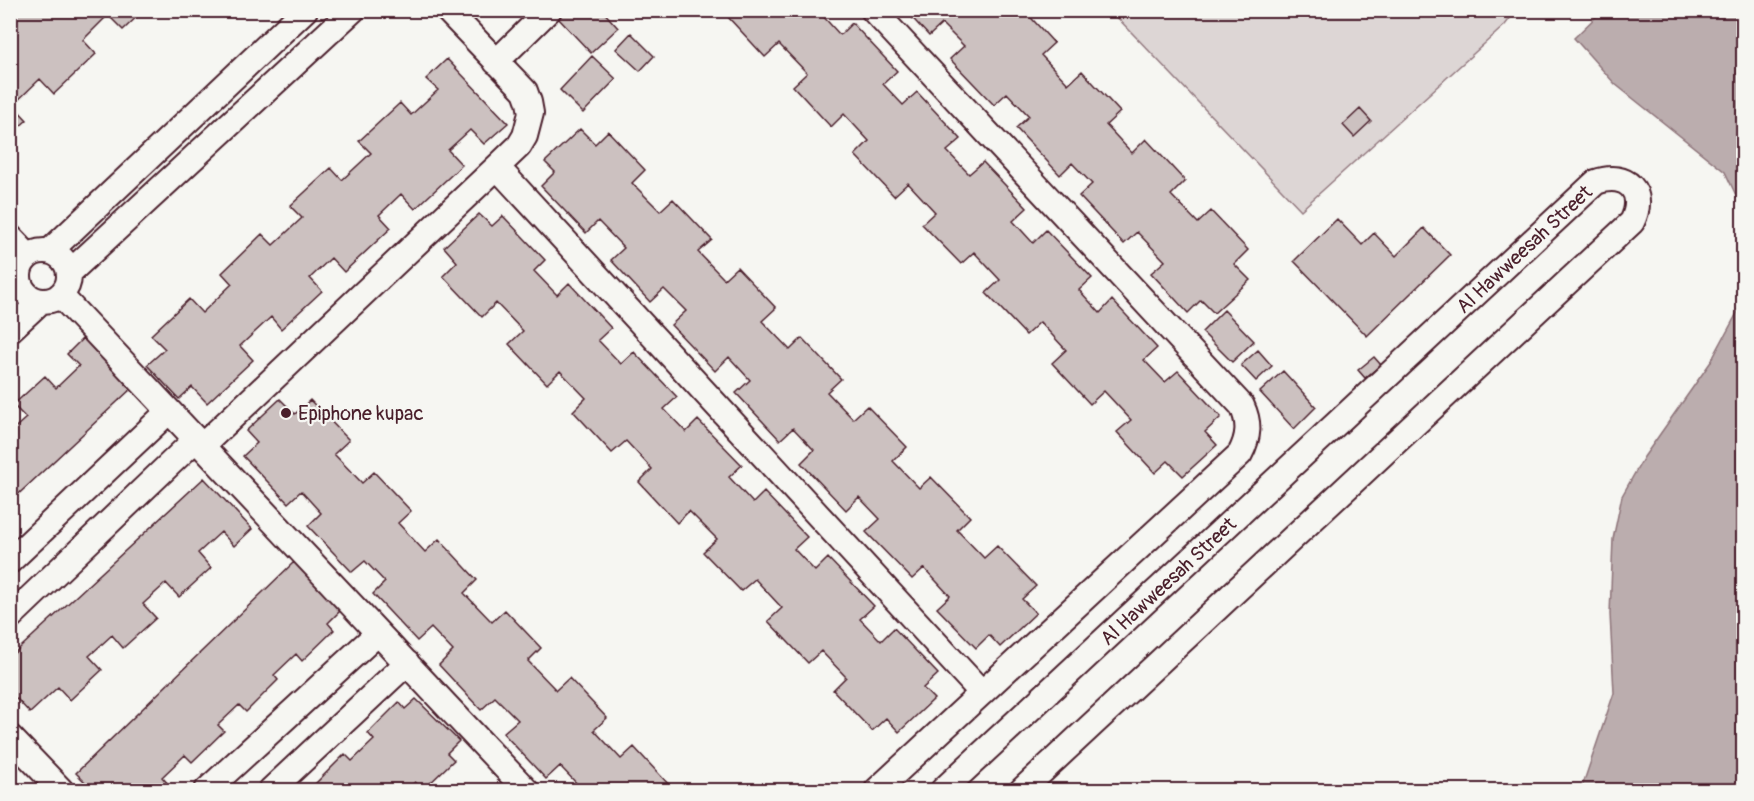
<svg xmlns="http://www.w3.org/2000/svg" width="1754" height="801" viewBox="0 0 1754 801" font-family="Pangolin,sans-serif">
<rect width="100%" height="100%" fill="#f6f6f2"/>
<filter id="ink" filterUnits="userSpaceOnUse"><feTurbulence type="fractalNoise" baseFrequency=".0167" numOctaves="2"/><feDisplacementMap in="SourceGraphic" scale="12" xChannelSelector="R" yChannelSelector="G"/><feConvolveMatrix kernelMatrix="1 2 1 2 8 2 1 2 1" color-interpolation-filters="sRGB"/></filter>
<g filter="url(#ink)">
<path fill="#ddd6d5" stroke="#947a80" stroke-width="1.5" d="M1512 10 1515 12 1505 25 1301 210 1111 11Z"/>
<path fill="#bbadae" stroke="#8e747a" stroke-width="1.5" d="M1602 11H1743V210L1725 172 1615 84 1574 38Z
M1743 287V790H1581L1614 693 1610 614 1613 539 1622 496 1644 457 1710 363 1737 313Z"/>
<path fill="#ccc1c0" stroke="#4a1f2b" stroke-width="1.5" d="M12 10H144L123 30 108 15 83 40 96 54 54 94 40 79 13 105 27 120 10 135Z
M566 10H602L618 28 591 53 558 18Z
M733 10H822L820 13 840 35 852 23 897 71 883 84 903 105 917 92 961 139 947 151 969 174 983 162 1027 208 1013 221 1033 243 1046 230 1092 278 1079 290 1100 313 1112 300 1157 348 1144 360 1165 382 1178 371 1221 417 1205 432 1217 445 1183 476 1168 461 1155 473 1117 432 1131 420 1104 391 1090 404 1052 363 1066 350 1040 322 1026 335 986 293 1000 280 974 252 961 264 922 224 935 212 908 183 894 196 855 155 869 141 844 114 831 127 793 86 807 73 779 44 765 57 727 16Z
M905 10H998L1002 15 1007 10H1024L1054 43 1041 55 1068 84 1082 71 1120 112 1106 125 1132 153 1146 139 1185 181 1171 195 1198 223 1211 211 1248 250 1234 264 1250 280 1214 313 1201 300 1188 313 1151 273 1165 261 1137 232 1124 244 1079 196 1092 184 1072 163 1060 175 1016 128 1029 116 1007 93 994 105 950 59 964 46 942 24 929 36Z
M631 33 654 56 640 71 616 49Z
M592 56 616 79 583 113 560 90Z
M447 59 508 123 484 144 470 130 448 150 462 165 415 209 401 194 379 215 391 228 344 272 331 258 310 278 322 291 281 329 271 317 240 346 253 360 207 403 192 387 179 399 147 365 165 349 151 335 189 299 202 313 232 284 222 273 262 234 273 245 302 218 290 206 331 168 342 180 371 153 359 141 400 103 411 115 438 90 426 79Z
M1360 109 1371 121 1354 137 1343 125Z
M580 129 595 144 608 131 645 170 632 183 660 211 673 199 712 240 698 252 724 279 737 267 776 308 762 321 790 350 802 338 841 379 827 392 853 419 867 406 907 447 893 461 919 488 931 477 970 517 957 530 984 558 997 546 1036 586 1022 599 1036 613 1000 647 989 635 976 648 937 608 950 596 924 568 912 579 866 532 880 519 859 497 846 510 801 463 814 450 793 428 780 440 736 393 750 380 729 357 715 371 671 325 686 311 664 289 650 302 611 260 624 248 598 221 586 233 541 186 555 172 545 162Z
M479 214 492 226 503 216 545 260 534 271 557 295 569 283 611 328 598 340 621 364 634 352 677 397 664 409 686 432 698 420 742 465 729 477 753 503 764 492 807 537 794 549 815 571 828 558 874 606 860 619 881 641 894 628 938 674 923 688 934 699 899 732 886 718 872 731 833 690 846 677 821 651 808 663 768 621 782 608 755 579 741 591 703 552 717 539 689 511 677 523 639 482 652 469 626 441 612 453 573 411 586 398 560 371 547 384 509 344 523 331 496 303 482 317 443 276 457 262 444 247Z
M1337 219 1362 245 1374 233 1396 256 1424 228 1450 255 1367 336 1294 261Z
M1224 310 1254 341 1232 362 1202 332Z
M83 338 131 389 10 502V432L26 418 13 405 45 376 56 388 79 366 67 354Z
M1258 350 1272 366 1256 381 1241 365Z
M1374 357 1381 365 1365 378 1358 370Z
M1283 371 1316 407 1294 429 1260 392Z
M280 399 295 414 310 400 349 440 334 454 362 483 374 472 411 511 398 523 425 552 439 539 477 580 464 593 492 622 505 610 541 648 528 661 556 690 569 678 607 718 594 730 621 759 634 747 672 788 669 790H580L582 789 560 766 546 779 503 733 518 720 495 697 481 710 439 665 453 651 431 628 417 641 373 594 385 582 365 561 352 572 308 526 321 513 301 491 288 503 243 456 257 443 246 431Z
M204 478 252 529 234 546 221 532 198 553 211 568 179 597 166 583 143 604 156 618 123 648 112 635 89 656 102 670 70 700 58 687 30 713 17 699 10 704V657Z
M294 562 341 610 328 623 334 630 302 661 296 654 274 675 278 680 246 712 239 705 218 725 224 731 192 762 185 755 162 777 169 785 163 790H93L76 773Z
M416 699 459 741 447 753 454 760 423 790 415 782 406 790H317L313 786 345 754 352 761 374 740 368 733 399 702 405 709Z"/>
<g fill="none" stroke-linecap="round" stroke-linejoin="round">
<defs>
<path id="street" d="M873 10 1242 406C1250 423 1249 437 1240 454L877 790
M496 62 549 10
M497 167 982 693
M10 237 28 256
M50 251 305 10
M19 276a25 25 0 1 1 50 0a25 25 0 1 1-50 0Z
M69 273 353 10
M60 295 526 790
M10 330 41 301
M202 446 497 167 519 146 525 136 531 113 529 102 525 91 447 10
M10 561 169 411
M10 617 196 439
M10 737 61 790
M207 790 378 633
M271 790 407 663
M943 790 1596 182C1627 171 1647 192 1632 222L1022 790"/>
</defs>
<use href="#street" stroke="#4a1f2b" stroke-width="28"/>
<use href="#street" stroke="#f6f6f2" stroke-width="24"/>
</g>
</g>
<circle fill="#4a1f2b" stroke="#f6f6f2" stroke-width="2" cx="286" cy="413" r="6"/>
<g text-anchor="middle" stroke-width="4.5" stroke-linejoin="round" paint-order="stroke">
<g font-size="20" fill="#4a1f2b" stroke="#f6f6f2">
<text transform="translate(1524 249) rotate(-43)" y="7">Al Hawweesah Street</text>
<text transform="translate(1168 581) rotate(-43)" y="7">Al Hawweesah Street</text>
</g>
<g font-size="20" fill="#4a1f2b" stroke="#f6f6f2" text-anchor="start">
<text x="298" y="420">Epiphone kupac</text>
</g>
</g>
<rect width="1754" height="801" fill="none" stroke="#f6f6f2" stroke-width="36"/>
<rect x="18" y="18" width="1718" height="765" fill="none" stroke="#4a1f2b" stroke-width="2" filter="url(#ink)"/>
</svg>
